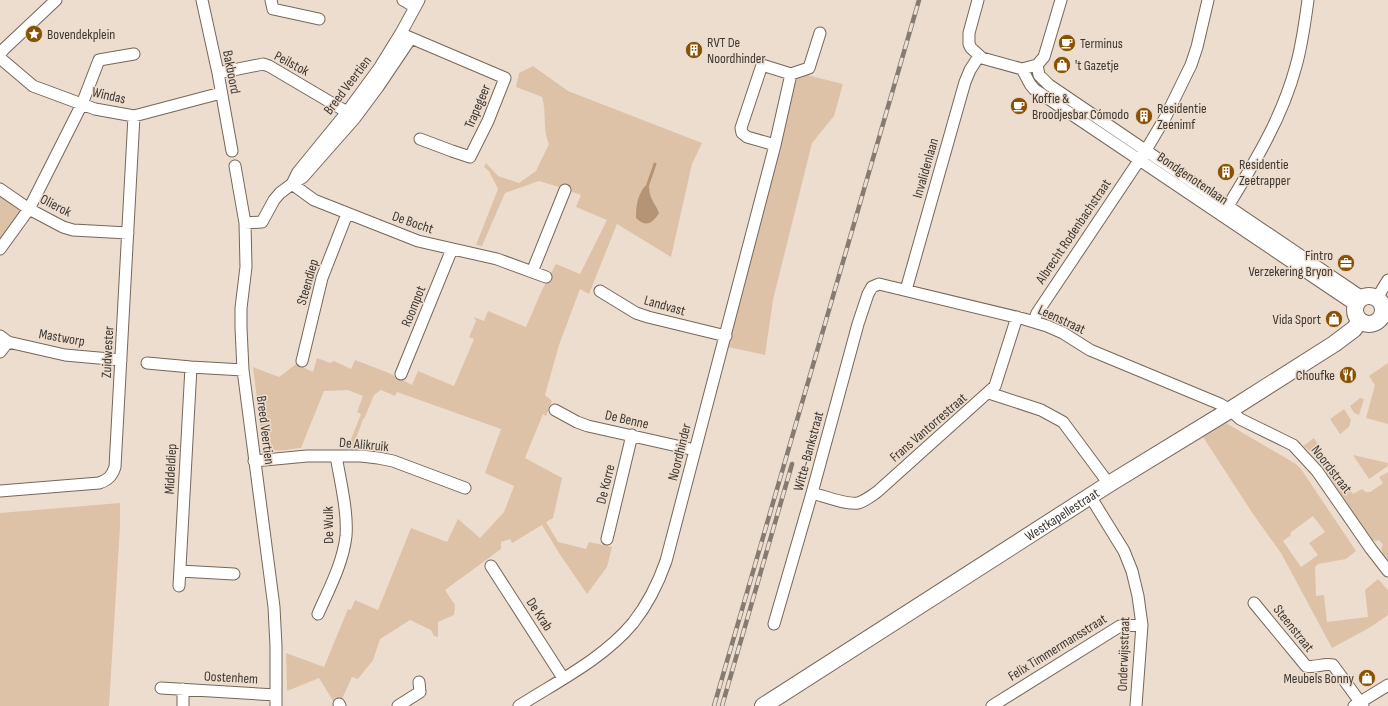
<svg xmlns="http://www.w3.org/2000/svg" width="1388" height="706" viewBox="0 0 1388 706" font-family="'Sofia Sans Condensed',sans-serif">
<rect width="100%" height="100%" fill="#edddce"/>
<path fill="#dec2a8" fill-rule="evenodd" d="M533 66 568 91 702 143 692 164 671 257 617 224 589 294 580 289 559 345 545 395 552 401 546 416 543 414 525 458 562 478 553 518 546 522 558 542 586 549 589 542 612 547 607 567 587 594 559 553 542 525 512 543 510 539 501 542V549L445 590 455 605 454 615 438 622V637L434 636 431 630 410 620 380 639 373 660 358 679 352 677 341 701 335 704 319 678 287 691 286 653 324 667 348 609 351 610 355 600 378 610 411 528 447 542 458 519 480 538 504 512 514 486 485 473 501 429 397 392 395 396 381 390 374 395 364 419H363L353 447H348L361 414 357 412 363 396 348 390 324 391 301 448C287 449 269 456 262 441L253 367 279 377 296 364 313 372 317 358 330 363 334 361 351 369 355 360 389 373 412 385 418 371 454 386 474 339 469 337 476 321 474 317 484 321 488 311 526 327 542 290 556 264 580 274 607 220 576 207 581 195 559 187 539 181 505 193 482 246 476 245 498 189 489 171 484 167 486 163 498 176 519 183 536 171 549 144C542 129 547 113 542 97L516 87 519 73Z
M803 74 843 84 834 116 812 143 773 300 765 355 728 347 797 76Z
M0 195 22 211 0 240Z
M1388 363V424L1366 418 1375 385 1369 376Z
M1360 398 1364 399 1359 415 1354 413 1350 406Z
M1344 409 1351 420 1349 427 1340 434 1330 419Z
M1226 423 1296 464 1301 469 1356 551 1346 559 1318 564 1315 567 1316 596 1324 595 1327 622 1368 617 1365 590 1378 579 1388 590V615L1369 628 1332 648 1281 553 1253 514 1203 437ZM1313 516 1325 532 1309 543 1318 555 1301 567 1283 541 1291 535 1290 533Z
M1314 438 1330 463 1332 462 1353 494 1362 489 1366 492H1370L1382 484 1383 483 1379 477 1388 472V560C1384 555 1379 551 1383 545L1379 540 1375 541 1372 540 1321 464 1310 451 1303 446Z
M1353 455 1388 463V466L1369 479Z
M120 503V527L109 706H0V513Z"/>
<path fill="#b49474" d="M645 186 649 187C650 201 655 202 659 213 653 223 646 228 636 218 636 207 637 196 645 186Z"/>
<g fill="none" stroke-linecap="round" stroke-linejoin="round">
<path stroke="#b49474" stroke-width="3" d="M647 187 655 164"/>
<defs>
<path id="street" d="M202 0 218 73 232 151
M271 0 273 9 319 19
M403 0 415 7
M978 0 969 33V44L971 48 982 58 1022 69 1037 65 1044 57 1061 0
M404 35 505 78 488 121 470 157 452 151 420 139
M411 38 378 87 355 118 303 177 292 184 314 200 418 241 497 259 546 277
M0 54 4 49 56 0
M0 58 33 86 95 109 134 116 221 93
M1037 65 1039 75 1049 85 1362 297
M1022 69 1030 84 1034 89 1355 305
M218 73 263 64 269 66 347 112
M791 74 809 68 820 33
M235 166 245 223 246 267 241 308V328L243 370 274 607 276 646V706
M0 189 29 209 63 227 73 230 128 233
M1225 211C1253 165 1282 119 1296 66 1302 45 1305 22 1308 0
M245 223 262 222 274 200 280 193 292 184 298 172 347 112 380 67 401 33 419 0
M0 249 29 209 82 104 99 60 134 54
M532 272 565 190
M906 290 965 82 970 70 979 56
M600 291 636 313 648 317 726 336
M1377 298 1388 280
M1382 315 1388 317
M1034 321 1037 313 1146 150 1165 118 1191 65 1197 47 1208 0
M0 336 8 342 65 355 121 360
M0 352 8 342
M302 361 322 278 347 214
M147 363 191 367 243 370
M401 374 452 249
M989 393 1041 410 1063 422 1109 484
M555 410 577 422 588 426 695 450
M254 461 307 456H361L378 458 393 461 465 488
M0 491 99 483C108 480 112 476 115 467L134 116
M812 493C824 496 846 505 858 503 865 501 871 496 877 492L995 386 1017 317
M1090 496 1124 551 1132 571 1138 596 1142 625 1136 706
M607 539 632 435
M491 566 563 678
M180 571 234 574
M179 586 191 367
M1254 603 1306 666C1316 668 1322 663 1333 665L1363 706
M318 614C329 589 343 563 346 536 348 512 340 479 336 456
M774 624 812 493 858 324 868 294 872 287 879 284 1024 319 1047 326 1063 333 1090 350 1220 404 1230 410 1240 419 1293 445 1317 471 1371 549 1388 571
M161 688 276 695
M339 704 340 706
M183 706V689
M398 706 420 692 419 682
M519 706C558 681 603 659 633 623 648 604 658 584 666 561L775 145 791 74 762 65 741 128 742 133 747 137 775 145
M992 706 1120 626 1142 625
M1354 706 1388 685"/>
<g id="secondary">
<circle cx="1369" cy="310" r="14"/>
<path id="s1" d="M763 706 1109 484 1230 410 1334 344 1354 329 1360 321"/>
</g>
</defs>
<use href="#street" stroke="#75675a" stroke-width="13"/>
<use href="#secondary" stroke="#75675a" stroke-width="18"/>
<use href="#street" stroke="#fff" stroke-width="11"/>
<use href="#secondary" stroke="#fff" stroke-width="16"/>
<defs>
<path id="rail" d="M714 706 919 0
M722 706 792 464"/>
</defs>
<use href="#rail" stroke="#857b72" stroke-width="4.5"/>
<use href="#rail" stroke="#edddce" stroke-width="3" stroke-dasharray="9" stroke-linecap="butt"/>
</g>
<defs>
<symbol id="sight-disc" viewBox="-11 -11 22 22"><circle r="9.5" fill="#895203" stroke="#edddce"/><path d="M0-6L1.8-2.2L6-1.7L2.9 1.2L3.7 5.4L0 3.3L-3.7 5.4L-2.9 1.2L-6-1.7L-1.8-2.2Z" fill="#fff"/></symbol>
<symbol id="cafe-disc" viewBox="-11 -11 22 22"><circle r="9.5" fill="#895203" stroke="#edddce"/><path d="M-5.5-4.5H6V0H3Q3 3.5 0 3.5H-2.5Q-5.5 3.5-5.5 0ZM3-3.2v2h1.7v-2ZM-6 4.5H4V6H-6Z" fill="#fff"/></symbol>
<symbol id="building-disc" viewBox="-11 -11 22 22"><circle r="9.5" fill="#895203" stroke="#edddce"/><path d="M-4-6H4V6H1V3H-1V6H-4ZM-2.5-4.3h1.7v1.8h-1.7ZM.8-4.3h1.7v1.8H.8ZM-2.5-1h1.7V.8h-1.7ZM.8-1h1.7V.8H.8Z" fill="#fff"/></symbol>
<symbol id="shop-disc" viewBox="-11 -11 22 22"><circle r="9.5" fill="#895203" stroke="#edddce"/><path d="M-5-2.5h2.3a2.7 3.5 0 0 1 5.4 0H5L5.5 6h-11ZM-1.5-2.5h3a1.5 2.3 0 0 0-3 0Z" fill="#fff"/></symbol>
<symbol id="office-disc" viewBox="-11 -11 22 22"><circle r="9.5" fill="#895203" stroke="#edddce"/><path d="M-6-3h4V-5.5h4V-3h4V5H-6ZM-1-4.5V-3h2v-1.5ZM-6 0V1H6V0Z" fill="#fff"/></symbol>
<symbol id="restaurant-disc" viewBox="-11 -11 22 22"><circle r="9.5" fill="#895203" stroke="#edddce"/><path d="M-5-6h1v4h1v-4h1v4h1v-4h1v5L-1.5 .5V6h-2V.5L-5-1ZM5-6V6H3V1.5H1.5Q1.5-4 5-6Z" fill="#fff"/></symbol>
</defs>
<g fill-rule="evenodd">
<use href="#sight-disc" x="24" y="24" width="20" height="20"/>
<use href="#cafe-disc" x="1057" y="33" width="20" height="20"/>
<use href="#building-disc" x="684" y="40" width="20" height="20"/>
<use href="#shop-disc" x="1052" y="55" width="20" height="20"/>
<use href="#cafe-disc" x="1009" y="96" width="20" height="20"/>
<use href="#building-disc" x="1134" y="106" width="20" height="20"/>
<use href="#building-disc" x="1216" y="162" width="20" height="20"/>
<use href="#office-disc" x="1336" y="253" width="20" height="20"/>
<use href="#shop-disc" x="1324" y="309" width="20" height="20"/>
<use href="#restaurant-disc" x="1338" y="365" width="20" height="20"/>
<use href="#shop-disc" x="1357" y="668" width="20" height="20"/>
</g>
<g text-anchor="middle" stroke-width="3" stroke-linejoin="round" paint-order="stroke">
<g font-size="14" fill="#3e3832" stroke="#edddce" text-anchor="start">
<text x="47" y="39">Bovendekplein</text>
<text x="707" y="47">RVT De<tspan x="707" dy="16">Noordhinder</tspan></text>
<text x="1080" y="48">Terminus</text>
<text x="1075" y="70">'t Gazetje</text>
<text x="1032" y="103">Koffie &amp;<tspan x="1032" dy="16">Broodjesbar Cómodo</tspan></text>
<text x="1157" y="113">Residentie<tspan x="1157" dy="16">Zeenimf</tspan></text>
<text x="1239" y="169">Residentie<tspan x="1239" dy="16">Zeetrapper</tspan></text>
<text x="1333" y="260" text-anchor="end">Fintro<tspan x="1333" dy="16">Verzekering Bryon</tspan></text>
<text x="1321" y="324" text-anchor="end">Vida Sport</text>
<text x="1335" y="380" text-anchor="end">Choufke</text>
<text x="1354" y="683" text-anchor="end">Meubels Bonny</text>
</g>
<g font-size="14" fill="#3e3832" stroke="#edddce">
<text transform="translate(292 63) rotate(28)" y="5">Peilstok</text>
<text transform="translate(232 72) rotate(79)" y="5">Bakboord</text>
<text transform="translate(347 85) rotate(-53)" y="5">Breed Veertien</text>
<text transform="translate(109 95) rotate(13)" y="5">Windas</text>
<text transform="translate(477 106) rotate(-67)" y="5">Trapegeer</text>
<text transform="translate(925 168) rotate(-74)" y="5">Invalidenlaan</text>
<text transform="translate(1193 178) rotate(34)" y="5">Bondgenotenlaan</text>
<text transform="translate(56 205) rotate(27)" y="5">Olierok</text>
<text transform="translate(413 222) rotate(19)" y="5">De Bocht</text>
<text transform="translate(1073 231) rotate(-56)" y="5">Albrecht Rodenbachstraat</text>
<text transform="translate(307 282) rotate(-74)" y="5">Steendiep</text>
<text transform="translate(665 305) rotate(16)" y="5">Landvast</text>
<text transform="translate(413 306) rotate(-68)" y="5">Roompot</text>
<text transform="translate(1062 319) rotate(25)" y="5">Leenstraat</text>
<text transform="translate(62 337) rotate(10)" y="5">Mastworp</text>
<text transform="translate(107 352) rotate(-87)" y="5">Zuidwester</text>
<text transform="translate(627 419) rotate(13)" y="5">De Benne</text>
<text transform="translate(928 427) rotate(-41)" y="5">Frans Vantorrestraat</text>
<text transform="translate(266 430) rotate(83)" y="5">Breed Veertien</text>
<text transform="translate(364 444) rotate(5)" y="5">De Alikruik</text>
<text transform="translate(808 451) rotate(-75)" y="5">Witte-Bankstraat</text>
<text transform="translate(679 452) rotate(-76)" y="5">Noordhinder</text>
<text transform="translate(170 469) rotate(-87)" y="5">Middeldiep</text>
<text transform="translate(1332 469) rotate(52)" y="5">Noordstraat</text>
<text transform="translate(605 484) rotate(-76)" y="5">De Korre</text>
<text dy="5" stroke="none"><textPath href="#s1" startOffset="355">Westkapellestraat</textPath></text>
<text transform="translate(328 525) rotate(-91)" y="5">De Wulk</text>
<text transform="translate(540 614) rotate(57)" y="5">De Krab</text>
<text transform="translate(1294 628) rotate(51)" y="5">Steenstraat</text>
<text transform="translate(1057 647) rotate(-32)" y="5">Felix Timmermansstraat</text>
<text transform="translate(1123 654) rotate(-88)" y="5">Onderwijsstraat</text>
<text transform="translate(231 677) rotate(3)" y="5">Oostenhem</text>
</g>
</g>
</svg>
